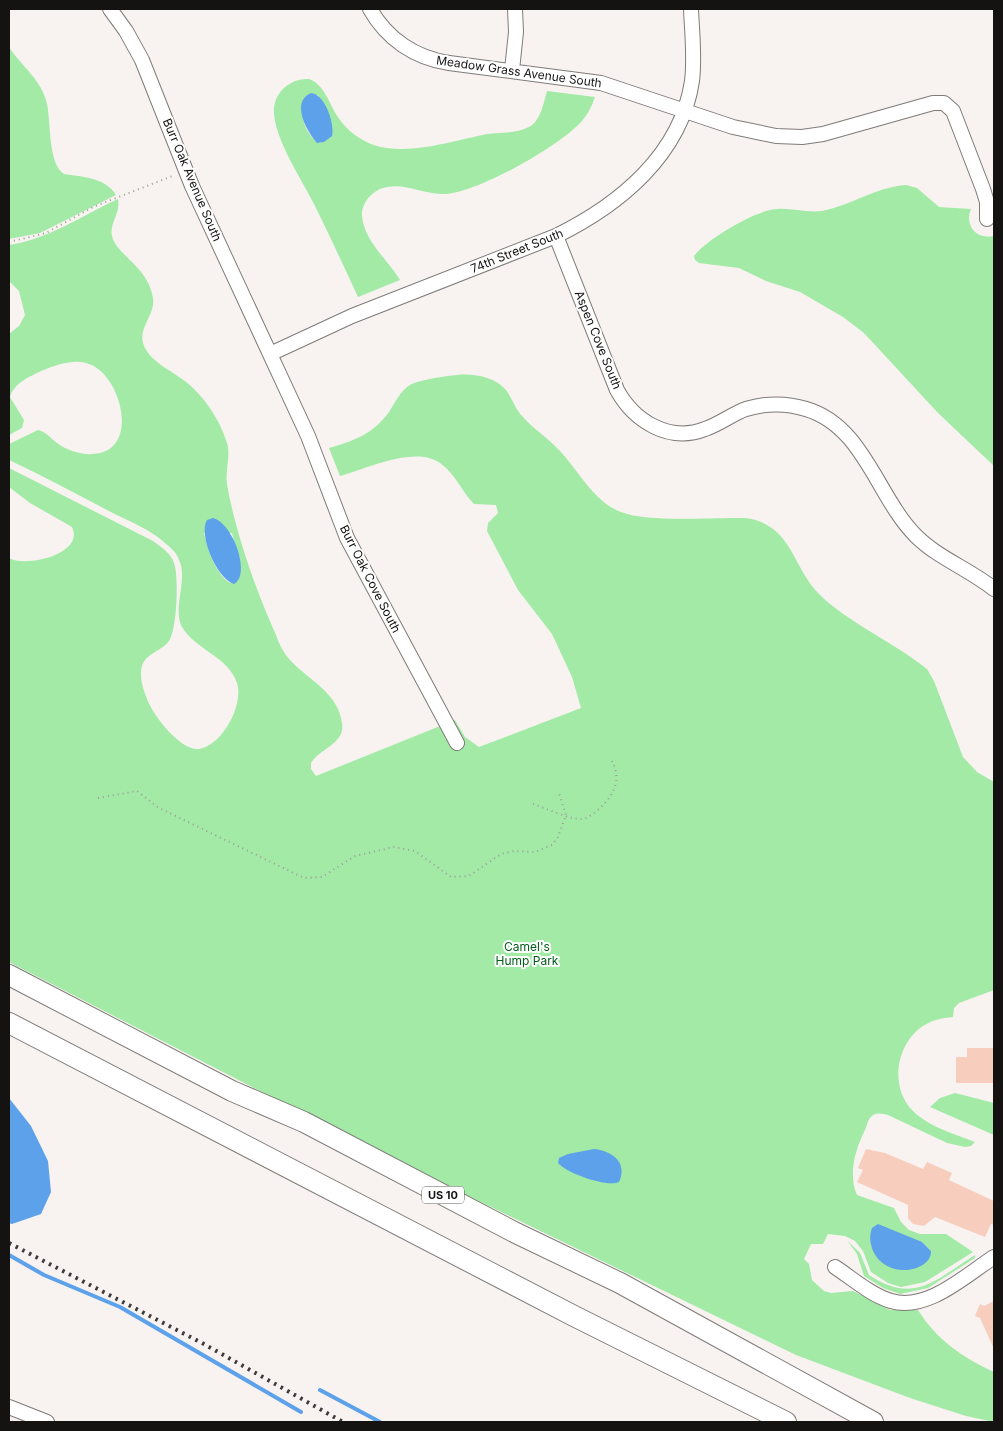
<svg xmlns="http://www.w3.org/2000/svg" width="1003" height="1431" viewBox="0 0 1003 1431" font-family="Inter,sans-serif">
<rect width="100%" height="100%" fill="#f8f3f1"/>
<path fill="#a2eaa6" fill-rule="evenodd" d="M9 47C22 67 42 80 47 104 51 123 48 164 64 174 82 177 105 177 116 195L40 233 9 239Z
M309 79C325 85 329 104 338 117 344 127 354 135 363 140 396 160 452 141 487 134 502 132 519 134 532 125 541 118 544 102 547 91L595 97C592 106 588 114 582 121 560 146 480 191 447 194 426 195 405 183 387 187 374 189 361 202 362 216 364 241 388 260 400 280L358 297C344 267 330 236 315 206 303 181 272 136 274 108 276 90 292 78 309 79ZM311 93 319 96 321 143C305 139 294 105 311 93Z
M906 185 917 188 939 207 971 209C964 226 977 240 994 236V466L938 413 864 333 843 317 800 292 766 281 739 268 699 263 695 260 694 256C707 239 756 210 777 209 792 208 807 213 822 211 852 205 876 187 906 185Z
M118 199C121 213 109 224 112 236 117 256 148 266 153 298 156 316 135 329 145 348 152 362 170 370 182 379 202 393 220 419 227 443 231 456 225 470 227 484 235 531 256 591 276 635 279 644 284 654 291 661 310 681 338 693 342 723 346 743 319 749 311 763V769L316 776 455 720 465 737 479 747 581 708 572 677 552 634 518 590 487 531 488 523 498 513 496 505 474 504C462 492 455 473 440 463 415 445 366 469 340 476L329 448C354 441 373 434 389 412 395 403 400 391 410 385 418 380 446 376 457 375 474 373 495 377 506 390 512 398 515 408 522 416 532 428 547 437 558 449 579 470 592 501 621 512 649 523 713 517 745 518 792 524 791 565 819 594 847 622 895 643 927 669L934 681 963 757 977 772 994 782V990L959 1003 954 1008 953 1017C942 1018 932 1020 923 1026 896 1044 889 1087 913 1111 929 1127 955 1134 975 1142L971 1146 965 1147 947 1143 888 1115C883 1114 877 1112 872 1116 868 1119 867 1125 865 1130 855 1150 848 1174 857 1195L894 1208 901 1222 909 1230 920 1234H946L973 1252 925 1282 901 1287 888 1283 871 1272 863 1251 855 1241 845 1236 828 1234 823 1244H811L804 1259 809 1264 812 1280 824 1291 831 1293 853 1291 890 1310H918C936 1339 963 1358 994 1372V1422L966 1416 910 1398 796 1355 390 1158 9 962V558C26 568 85 554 72 527L30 503 9 487V468L153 541C161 547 171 553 174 563 179 576 177 629 169 641 162 651 146 653 142 666 139 676 143 689 147 699 153 715 180 751 199 749 223 745 244 704 237 683 228 657 199 651 184 630 170 611 189 581 179 560 177 553 171 548 165 543 150 529 128 521 109 511 76 494 43 476 9 460V444L38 430C47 432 50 438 57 443 66 450 81 455 93 454 142 452 121 371 86 363 72 359 54 366 41 371 29 377 14 383 10 397L24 420 22 428 9 435V334L19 326 25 315 19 291 9 281V245C49 239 81 216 118 199ZM204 533H232L241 570 230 583C215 573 208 550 204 533ZM922 1242 931 1251 879 1260 871 1245Z
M955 1093 994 1103V1135L930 1107 940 1098Z
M847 1240 860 1253 869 1275C915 1305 935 1280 975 1255V1258L928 1288 900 1294 883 1288 864 1276 857 1254Z"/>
<path fill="#5da1ea" d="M311 93C325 94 335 124 332 136L324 142 317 143C307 132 290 102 311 93Z
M213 518C234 524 251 575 234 584 217 579 198 535 207 520Z
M9 1098 31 1126 48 1161 51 1192 41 1214 12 1224 9 1223Z
M594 1149C612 1151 628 1162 619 1182 608 1188 566 1173 558 1163L559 1158 568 1154Z
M878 1224 922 1242 931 1251C932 1271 887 1281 873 1251 870 1243 869 1237 872 1228Z"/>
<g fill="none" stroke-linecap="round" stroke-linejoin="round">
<path stroke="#5da1ea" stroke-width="4" d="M9 1255 44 1275 120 1307 301 1412
M320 1390 380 1422"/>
</g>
<path fill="#f7cebe" d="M967 1048H994V1083H956V1057H967Z
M866 1149 885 1153 923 1169 927 1162 952 1173 949 1180 994 1201V1225L991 1224 985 1237 935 1217 924 1226 913 1224 908 1218V1205L857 1182 863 1170 858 1168Z
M994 1301V1349L980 1318 975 1316 980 1304 984 1306Z"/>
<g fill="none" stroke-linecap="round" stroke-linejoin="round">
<defs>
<path id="minor" d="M110 9 126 31 142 60 192 186 308 436 347 538 457 743
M370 9C387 39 415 58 449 63L601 83 733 127 776 136 802 137 823 134 933 103H944L953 111 983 189 987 202V219
M512 70 516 32 515 9
M556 236 617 390C634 421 669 443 705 429 720 424 732 414 746 409 766 403 787 403 806 409 864 426 877 497 916 536 938 558 969 569 994 589
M270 354 352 316 556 236C619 205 681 155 692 81 695 58 692 33 691 9
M835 1267C853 1279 871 1295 891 1301 927 1312 966 1275 994 1257
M9 1407 47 1422"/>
<path id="highway" d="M9 975 232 1091 304 1122 516 1233 620 1283 873 1422
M9 1023 574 1316 786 1422"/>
</defs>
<use href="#minor" stroke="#7f7b79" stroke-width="16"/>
<use href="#highway" stroke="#7f7b79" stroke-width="22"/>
<path stroke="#9e9b99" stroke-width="2" stroke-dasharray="1 4" stroke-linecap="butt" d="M9 242 46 233 93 207 175 175
M98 798 137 791 159 808 304 878 322 877 355 856 394 847 415 851 451 877 469 876 501 854 514 851 535 852 552 845 558 837 566 815 559 793
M533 804C545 808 571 820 582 819 589 818 594 813 599 809 614 795 622 780 612 761"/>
<use href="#minor" stroke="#fff" stroke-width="14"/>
<use href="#highway" stroke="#fff" stroke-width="20"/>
<path stroke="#3d3a39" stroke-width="4" stroke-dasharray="2.5 5" stroke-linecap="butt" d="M9 1243 202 1343 343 1422"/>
</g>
<g text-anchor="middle" stroke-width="4" stroke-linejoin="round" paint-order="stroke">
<rect fill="#fff" stroke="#5b5a59" stroke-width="1" x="422" y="1186.5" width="42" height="17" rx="4"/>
<g font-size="11" font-weight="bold" fill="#151312">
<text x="443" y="1199">US 10</text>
</g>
<g font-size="12" fill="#151312" stroke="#fff">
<text transform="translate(519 72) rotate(8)" y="4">Meadow Grass Avenue South</text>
<text transform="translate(192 180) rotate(67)" y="4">Burr Oak Avenue South</text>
<text transform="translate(517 251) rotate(-22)" y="4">74th Street South</text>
<text transform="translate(598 340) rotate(68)" y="4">Aspen Cove South</text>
<text transform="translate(370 579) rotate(63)" y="4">Burr Oak Cove South</text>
</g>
<g font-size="12" fill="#015c19" stroke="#fff">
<text x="527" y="951">Camel's<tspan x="527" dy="14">Hump Park</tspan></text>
</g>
</g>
<rect width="1003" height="1431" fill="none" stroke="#151312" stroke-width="20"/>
</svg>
